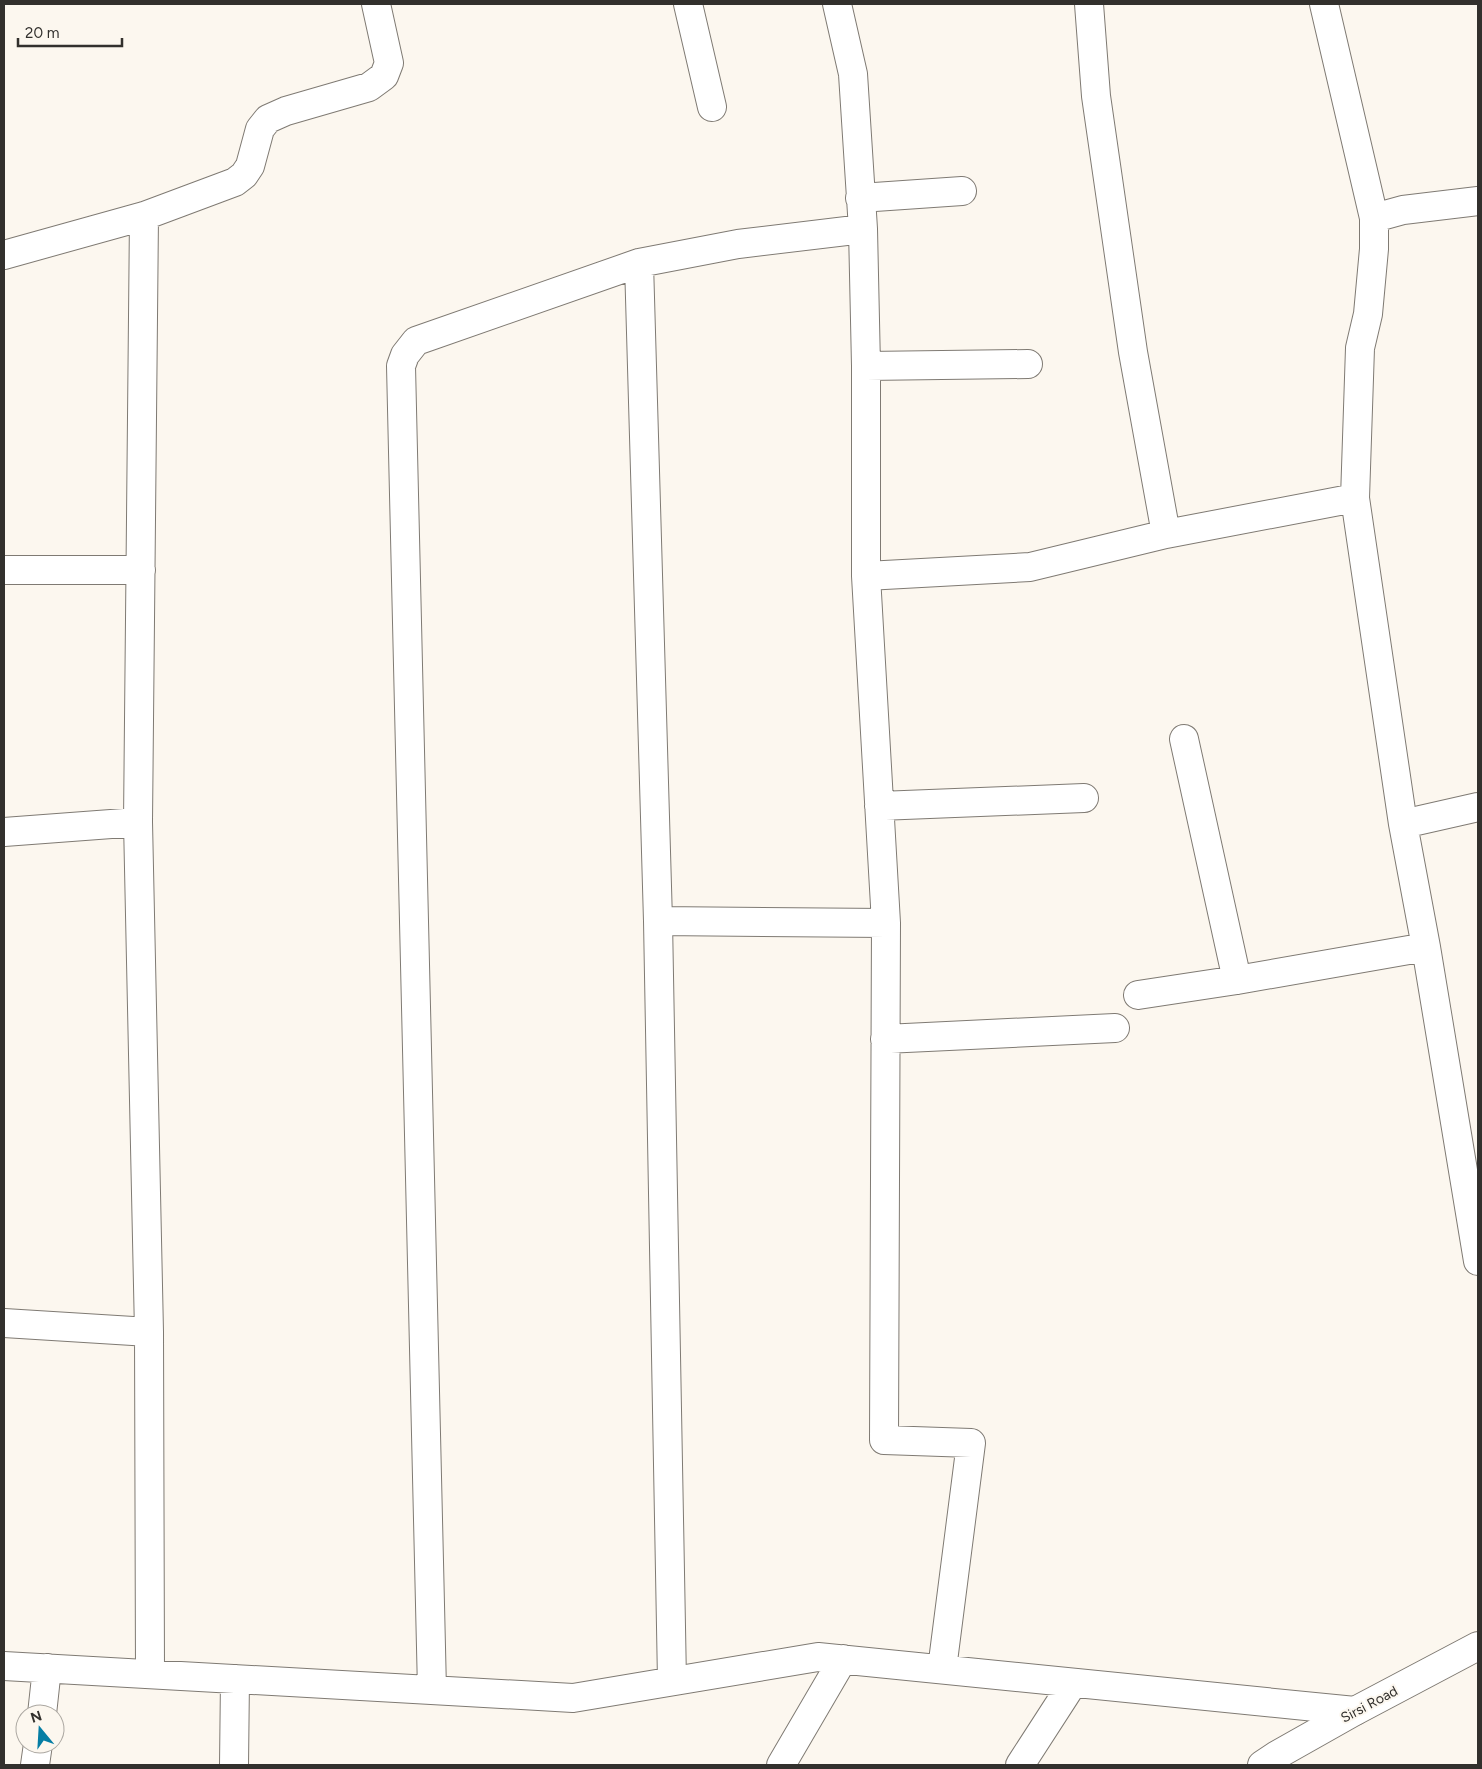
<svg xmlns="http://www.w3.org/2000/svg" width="1482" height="1769" viewBox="0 0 1482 1769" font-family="Figtree,sans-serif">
<rect width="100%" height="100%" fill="#fcf7ef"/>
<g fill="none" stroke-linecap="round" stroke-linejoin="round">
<defs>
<path id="minor" d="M688 4 712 107
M837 4 853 74 863 229 866 366V576L886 923 884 1440 971 1443 942 1669
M1089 4 1096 96 1133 352 1166 534
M1324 4 1374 218V249L1368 314 1360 348 1355 498 1403 824 1426 947 1478 1261
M860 198 962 191
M144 216 138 822 149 1332 150 1674
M1374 218 1403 210 1478 201
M4 255 144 216 235 182 244 175 250 166 260 129 268 119 286 111 369 87 384 76 389 63 376 4
M639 263 658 921 672 1681
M866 366 1028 364
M4 570H141
M866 576 1030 567 1166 534 1355 498
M1184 739 1237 980
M879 806 1084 798
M1403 824 1478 807
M4 832 138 822
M658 921 886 923
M1138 995 1237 980 1426 947
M885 1039 1115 1028
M4 1323 149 1332
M4 1666 573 1698 818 1657 1355 1711
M432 1690 401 366 405 355 416 341 639 263 738 244 863 229
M42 1714 47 1668
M35 1765 38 1744
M234 1765 235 1679
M781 1765 843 1659
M1020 1765 1073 1683"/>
<path id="major" d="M1262 1765 1277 1755 1355 1711 1478 1646"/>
</defs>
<use href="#minor" stroke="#7f7a73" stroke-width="30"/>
<use href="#major" stroke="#7f7a73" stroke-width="30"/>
<use href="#minor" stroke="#fff" stroke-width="28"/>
<use href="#major" stroke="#fff" stroke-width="28"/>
</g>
<g text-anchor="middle" stroke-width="4" stroke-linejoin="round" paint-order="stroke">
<g font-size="14" fill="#32302d" stroke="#fcf7ef">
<text transform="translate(1369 1704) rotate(-28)" y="5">Sirsi Road</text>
</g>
</g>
<rect width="1482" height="1769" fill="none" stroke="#32302d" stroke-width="10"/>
<g transform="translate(40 1729) rotate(342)"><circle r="24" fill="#fcf7ef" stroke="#aba7a1"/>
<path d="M0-4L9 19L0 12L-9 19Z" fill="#057ea5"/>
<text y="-8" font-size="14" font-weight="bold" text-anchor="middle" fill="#32302d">N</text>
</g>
<path d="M18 38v8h104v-8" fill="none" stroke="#32302d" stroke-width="2.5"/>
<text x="25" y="38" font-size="15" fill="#32302d" stroke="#fcf7ef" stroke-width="4" paint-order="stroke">20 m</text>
</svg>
